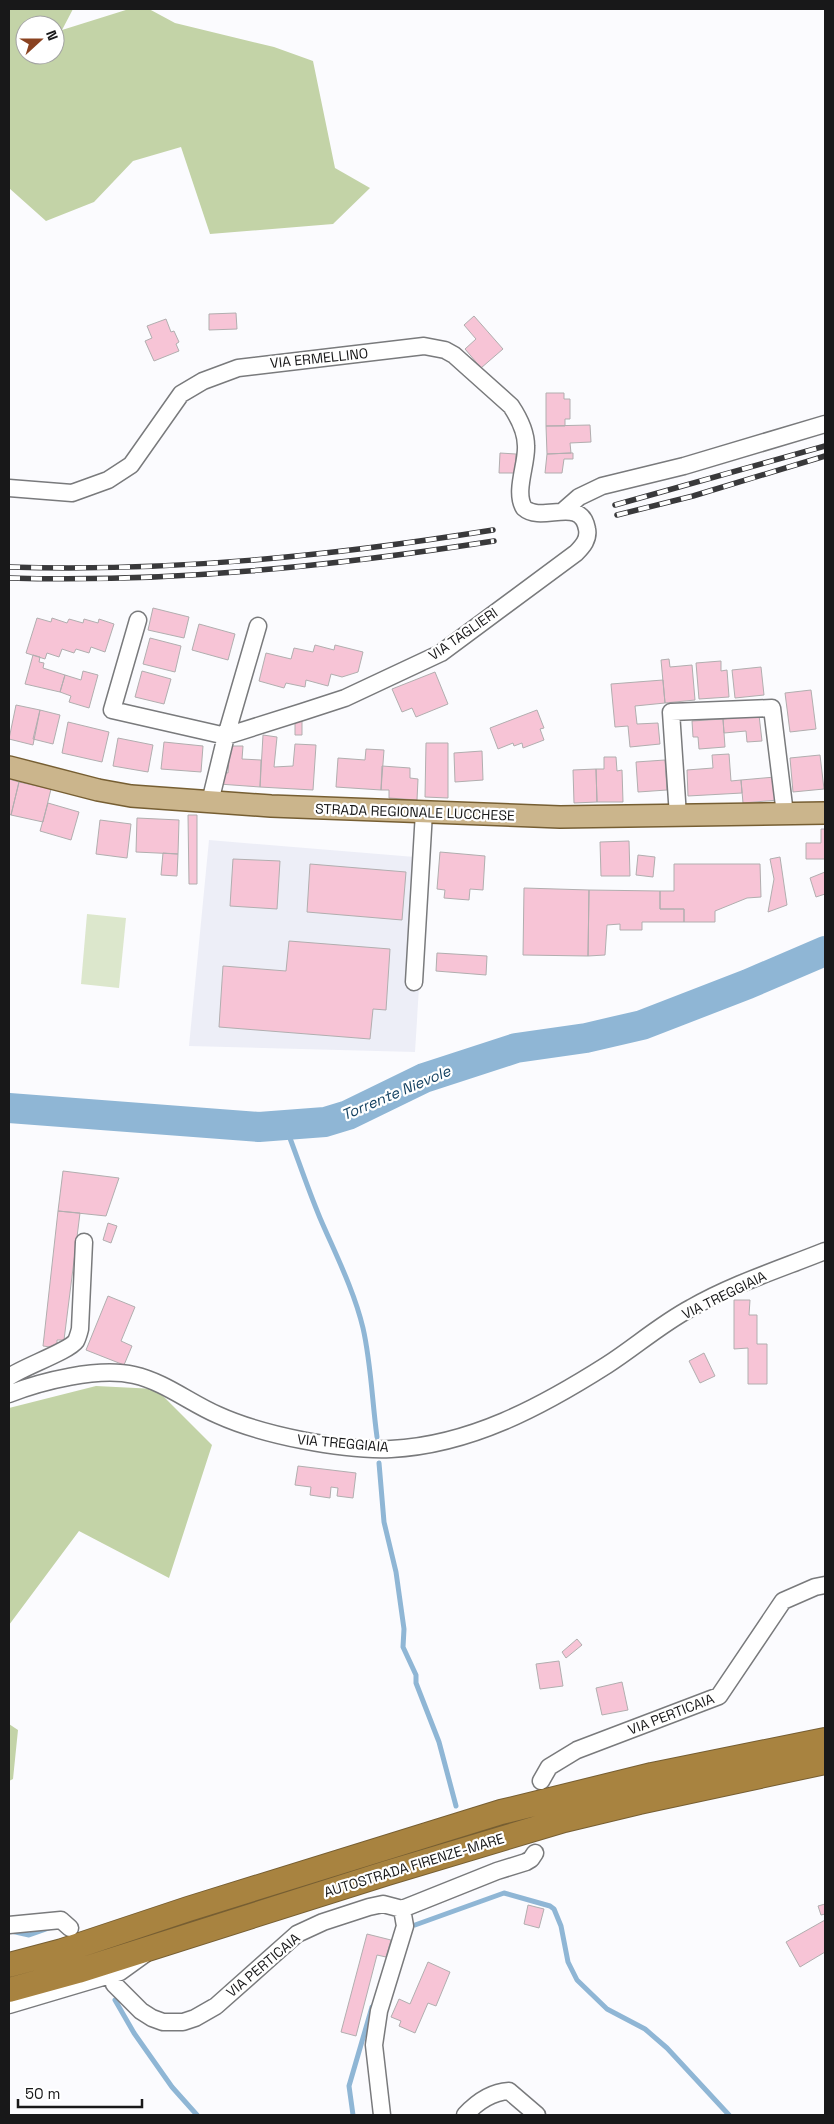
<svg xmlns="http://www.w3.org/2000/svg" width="834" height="2124" viewBox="0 0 834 2124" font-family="'Space Grotesk',sans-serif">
<rect width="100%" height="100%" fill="#fbfbfe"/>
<path fill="#edeef7" d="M209 840 427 858 415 1052 189 1046Z"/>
<path fill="#dce7cc" d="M87 914 126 918 119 988 81 984Z"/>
<path fill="#c3d3a7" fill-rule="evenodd" d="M9 9H73L62 30 129 9H149L175 23 274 47 313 61 335 168 370 188 333 224 210 234 181 147 133 161 94 202 46 221 9 188ZM25 25H55V55H25Z
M96 1386 156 1389 212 1445 169 1578 79 1531 9 1625V1408Z
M9 1724 18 1730 13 1779 9 1781Z"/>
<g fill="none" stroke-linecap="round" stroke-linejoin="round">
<path stroke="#8fb6d5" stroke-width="5" d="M285 1125C297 1156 307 1187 320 1218 335 1253 354 1290 363 1328 371 1363 372 1400 377 1437
M379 1463 384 1522 396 1572 404 1629 403 1647 416 1675V1683L439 1742 456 1806
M415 1925 504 1893 550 1906 554 1909 561 1926 568 1962 577 1980 607 2009 645 2029 667 2048 729 2115
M11 1931 29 1935 49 1928
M115 2000 134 2033 172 2087 197 2115
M353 2115 349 2086 372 2007"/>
<path stroke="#8fb6d5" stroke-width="30" d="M9 1108 259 1127 325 1122 348 1115 424 1078 516 1048 586 1038 642 1025 748 984 825 951"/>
</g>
<path fill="#f7c4d6" stroke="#b1aeaf" d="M236 313 237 329 209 330V314Z
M474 316 503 349 481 368 465 349 476 339 464 325Z
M166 319 171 332 174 331 179 342 176 344 179 351 154 361 145 341 152 338 147 326Z
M546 393H564V399H570V419H565V426H546Z
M590 425 591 442 570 443 571 453 547 454 546 426Z
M500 453 516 454 515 473H499Z
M571 453H573V459H564L562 473H545L547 454Z
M153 608 189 617 184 638 148 630Z
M37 618 51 622 52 618 67 623 69 619 83 623 84 619 98 623 99 619 114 624 105 652 91 647 89 653 76 649 74 653 62 649 59 657 47 653 45 659 26 653Z
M199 624 235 634 228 660 192 650Z
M150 638 181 646 175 672 143 664Z
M315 645 334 650 335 645 363 652 358 672 342 677 331 674 328 686 306 680 305 687 286 683 284 688 259 681 266 653 291 659 294 648 313 652Z
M33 655 40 657 39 662 44 663 43 668 65 675 60 692 25 684Z
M669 659 670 667 692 665 695 700 665 703 661 660Z
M721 661V671L727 670 729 697 699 699 696 663Z
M761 667 764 695 735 698 732 670Z
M83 671 98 675 89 708 69 702 71 696 60 692 65 675 81 680Z
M142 671 171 679 164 704 135 697Z
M435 672 448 704 416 717 412 708 402 712 392 689Z
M663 680 665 703 635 706 637 724 658 723 660 744 630 747 628 726 615 727 611 684Z
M811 690 816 729 790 732 785 693Z
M16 705 40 710 33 745 9 739Z
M40 710 60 715 53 744 33 739Z
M537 710 544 728 540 729 544 740 523 748 522 743 514 746 513 743 498 749 490 728Z
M759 715 762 741 747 742 746 731 724 733 723 719Z
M723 719 725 747 699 749 698 737H693L692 721Z
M295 721H302V735H295Z
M68 722 109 732 102 762 62 753Z
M263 735 277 737 274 767 293 766 295 744 316 745 313 790 260 787Z
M118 738 153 745 148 772 113 766Z
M164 742 203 746 201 772 161 769Z
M426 743H448V798L425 797Z
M230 746H243L242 759 261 760 260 787 219 784 223 772 228 773Z
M366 749 384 750 381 790 336 787 338 758 365 760Z
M482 751 483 780 455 782 454 753Z
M729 754 731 781 741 780 742 793 688 796 687 770 713 768 712 755Z
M820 755 824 789 793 792 790 758Z
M604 757H616L617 771 622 770 623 802H597L596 769H604Z
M665 760 667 790 638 792 636 762Z
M382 766 410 768V778L418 779 417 800 389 798V790H381Z
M596 769 597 802 574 803 573 770Z
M775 777 778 800 743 803 741 780Z
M9 779 19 782 11 815 9 814Z
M19 782 51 789 43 822 11 815Z
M48 803 79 812 71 840 40 831Z
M188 815H197V884H189Z
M137 818 179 820 178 854 136 852Z
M100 820 131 824 127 858 96 854Z
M821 829H825V859H806V843H821Z
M629 841 630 876H601L600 842Z
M440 852 485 856 483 890 470 889 469 900 444 898 445 890 437 889Z
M163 853 178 854 177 876 161 875Z
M638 855 655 857 653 877 636 875Z
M780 857 787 905 768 912 774 879 770 859Z
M233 859 280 861 277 909 230 906Z
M310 864 406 872 402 920 307 912Z
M674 864H760L761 897 747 898 715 911V922H684V909H660V891H674Z
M825 872V894L816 897 810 878Z
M524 888 589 890 588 956 523 955Z
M589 890 660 891V909H684V922H642V930H620V924L607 925 605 955 588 956Z
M289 941 390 949 386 1010 373 1009 370 1039 219 1027 223 966 286 971Z
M437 953 487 956 486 975 436 971Z
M63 1171 119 1178 106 1216 58 1211Z
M58 1211 80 1213 64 1340H57V1348L43 1346Z
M108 1223 117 1226 111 1243 103 1240Z
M108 1296 135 1307 121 1341 132 1346 124 1365 86 1350Z
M734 1300H750L749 1315H757V1344H767V1384H748V1348L734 1349Z
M704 1353 715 1376 700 1383 689 1361Z
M298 1466 356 1473 353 1498 337 1496 338 1488 331 1487 330 1498 310 1495 311 1487 295 1485Z
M577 1639 582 1645 566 1658 562 1652Z
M559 1661 563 1686 540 1689 536 1664Z
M622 1682 628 1710 602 1715 596 1688Z
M825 1904V1914L821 1915 818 1906Z
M528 1905 544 1909 539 1928 524 1924Z
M825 1920V1952L800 1967 786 1942Z
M367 1934 391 1940 386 1957 377 1955 356 2036 341 2032Z
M428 1962 450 1972 436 2006 428 2003 415 2033 399 2026 401 2021 391 2017 399 1999 410 2004Z"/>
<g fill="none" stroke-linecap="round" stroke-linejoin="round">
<defs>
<path id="minor" d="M9 488 72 493 108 480 131 465 181 394 203 381 238 368 424 346 445 350 454 355 511 406C519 418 526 431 526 446 527 464 514 492 524 508 542 524 581 495 587 529 589 539 583 546 576 553L441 653 345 698 302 712 226 736 112 710 138 620
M563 511 579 497 602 486 684 466 825 424
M210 802 226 736 258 626
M678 816 671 712 772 708 785 814
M414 982 424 812
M9 1377C23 1367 69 1351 76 1341 78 1337 79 1333 80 1329L84 1242
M9 1394C42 1381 98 1367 134 1375 165 1382 190 1403 218 1415 262 1435 342 1451 391 1449 470 1445 541 1407 607 1365 635 1347 661 1324 691 1308 733 1284 780 1269 825 1251
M541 1781 549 1767 577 1750 719 1696 783 1601 815 1587 825 1585
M9 1925 61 1920 70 1928
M114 1984 141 2011 152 2018 163 2022H183L195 2018 216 2006 297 1934 323 1922 369 1907 383 1904 402 1909 497 1871 526 1862 531 1859 535 1853
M9 2005 120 1972 145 1954
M382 2115 374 2045 379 2011 405 1926 402 1909
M465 2115C477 2102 491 2092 509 2091L537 2115"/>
<path id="major" d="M9 767 98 790 131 796 271 806 560 817 825 813"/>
<path id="highway" d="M9 1965 62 1951 188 1909 501 1812 652 1775 825 1740
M9 1990 78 1971 387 1873 564 1820 639 1802 825 1762"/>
</defs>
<use href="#minor" stroke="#797a7c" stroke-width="19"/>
<use href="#major" stroke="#765e32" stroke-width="24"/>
<use href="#highway" stroke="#765e32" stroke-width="26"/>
<use href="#minor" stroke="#fff" stroke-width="16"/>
<use href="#major" stroke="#cbb58c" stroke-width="21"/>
<use href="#highway" stroke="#a88340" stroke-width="24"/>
<defs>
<path id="rail" d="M615 505 825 446
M617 515 693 496 825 456
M9 567C174 572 330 556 493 530
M9 578C171 583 334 566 494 541"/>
</defs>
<use href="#rail" stroke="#39393b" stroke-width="5.5"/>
<use href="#rail" stroke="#fff" stroke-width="4" stroke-dasharray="11" stroke-linecap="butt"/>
</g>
<g text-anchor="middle" stroke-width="4.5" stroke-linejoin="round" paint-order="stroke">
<g font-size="14" fill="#181819" stroke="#fff">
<text transform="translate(319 358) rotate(-6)" y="5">VIA ERMELLINO</text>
<text transform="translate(463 634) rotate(-35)" y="5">VIA TAGLIERI</text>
<text transform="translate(415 812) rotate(2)" y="5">STRADA REGIONALE LUCCHESE</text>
<text transform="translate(724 1295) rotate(-26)" y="5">VIA TREGGIAIA</text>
<text transform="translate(343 1443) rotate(5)" y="5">VIA TREGGIAIA</text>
<text transform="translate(671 1714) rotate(-21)" y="5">VIA PERTICAIA</text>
<text transform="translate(414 1865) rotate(-17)" y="5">AUTOSTRADA FIRENZE-MARE</text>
<text transform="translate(263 1965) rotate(-40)" y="5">VIA PERTICAIA</text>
</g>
<g font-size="15" font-style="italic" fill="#164363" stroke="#fff">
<text transform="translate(396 1093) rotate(-23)" y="5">Torrente Nievole</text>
</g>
</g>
<rect width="834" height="2124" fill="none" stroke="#181819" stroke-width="20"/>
<g transform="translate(40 40) rotate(69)"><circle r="24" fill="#ffffff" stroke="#a3a3a3"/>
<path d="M0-4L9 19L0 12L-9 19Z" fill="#8a4220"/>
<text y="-8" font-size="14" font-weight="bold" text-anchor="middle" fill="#181819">N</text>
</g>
<path d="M18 2099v8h124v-8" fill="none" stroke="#181819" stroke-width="2.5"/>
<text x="25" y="2099" font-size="15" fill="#181819" stroke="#ffffff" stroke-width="4" paint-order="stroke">50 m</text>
</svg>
